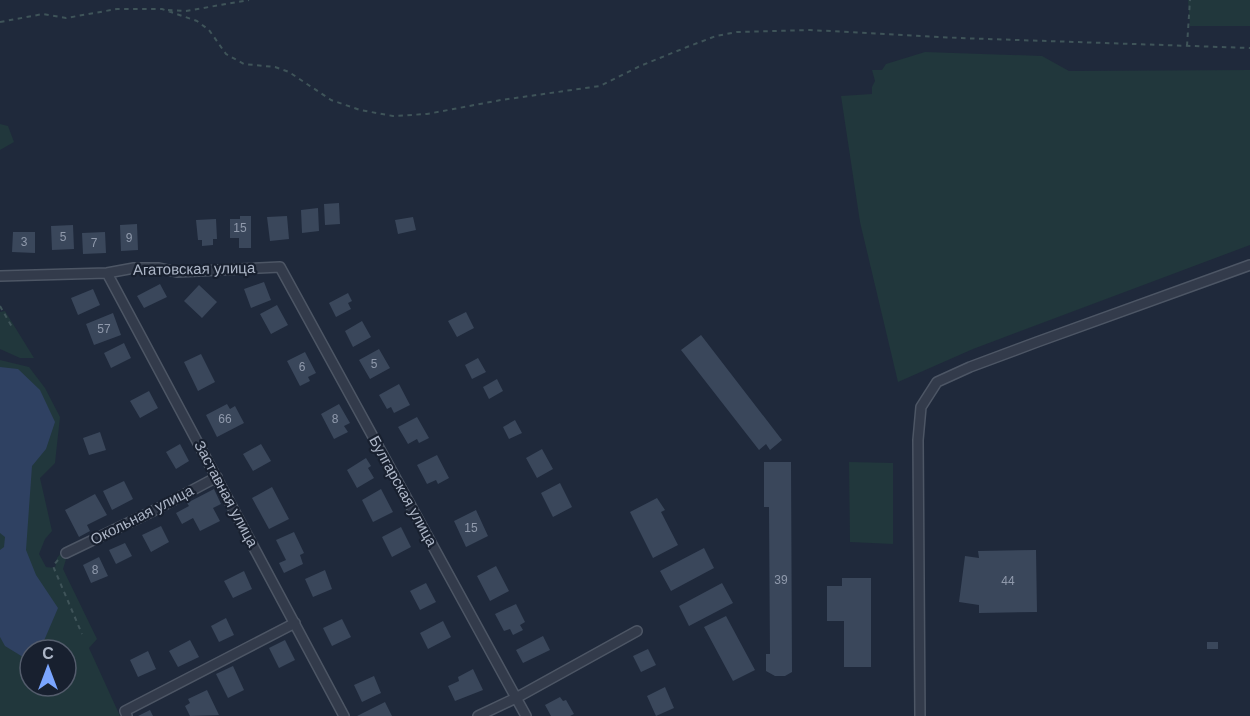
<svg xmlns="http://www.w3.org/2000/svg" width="1250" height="716" viewBox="0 0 1250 716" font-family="Helvetica,sans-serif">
<rect width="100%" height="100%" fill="#1f293b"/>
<path fill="#21373c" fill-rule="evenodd" d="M1188 0H1250V26H1190Z
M925 52 1042 56 1069 71 1250 70V245L973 349 898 382 860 222 841 96 872 94V87L875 81 872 70H882L886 64Z
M0 124 8 126 14 142 0 150Z
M5 311 34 358H20L0 349V312Z
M0 360 29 367 45 388 60 417 55 463 40 478 52 531 45 539 39 554 46 567 55 568 57 558 65 548 69 550 63 569 97 639 89 648 120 716H0ZM30 650H66V686H30Z
M849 462 893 463V544L850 542Z"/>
<path fill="#2f4162" d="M0 367 18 369 40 390 55 422 46 449 32 466 26 550 36 575 58 608 40 650H30V654L23 657 5 646 0 637V550L4 547 5 537 0 533Z"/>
<path fill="#3a475b" d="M339 203 340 224 325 225 324 204Z
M318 208 319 231 302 233 301 210Z
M240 216H251V248H239V238H230V219H240Z
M287 216 289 239 270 241 267 217Z
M413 217 416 230 398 234 395 220Z
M216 219 217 239H213V245L202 246V240H198L196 220Z
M137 224 138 250 121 251 120 225Z
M73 225 74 249 52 250 51 226Z
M13 232H35V253L12 252Z
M105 232 106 253 83 254 82 233Z
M264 282 271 300 251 308 244 289Z
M160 284 167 297 144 308 137 296Z
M199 285 217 302 202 318 184 301Z
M93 289 100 305 78 315 71 298Z
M348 293 352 301 348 303 351 309 336 317 329 303Z
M277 305 288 325 271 334 260 314Z
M466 312 474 328 457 337 448 321Z
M113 313 121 335 94 345 86 324Z
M362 321 371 337 353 347 345 331Z
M701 335 782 440 770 450 766 444 759 450 681 350Z
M124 343 131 358 111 368 104 353Z
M379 349 390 368 370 379 359 360Z
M305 352 316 373 308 377 310 381 300 386 287 361Z
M201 354 215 382 198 391 184 362Z
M478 358 486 372 472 379 465 365Z
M497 379 503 391 489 399 483 387Z
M399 384 410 405 394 413 391 407 387 409 379 395Z
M149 391 158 408 140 418 130 401Z
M227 404 230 409 235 406 244 423 217 437 206 415Z
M339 404 350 423 344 426 348 432 334 439 321 414Z
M417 417 429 438 419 443 417 439 408 444 398 427Z
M515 420 522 433 509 439 503 427Z
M100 432 106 450 89 455 83 438Z
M180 444 189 461 176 469 166 452Z
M261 444 271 461 253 471 243 454Z
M542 449 553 469 537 478 526 458Z
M437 455 449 478 438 484 436 480 427 484 417 465Z
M366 458 371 466 368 468 374 478 357 488 347 470Z
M764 462H791L792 672 785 676H775L766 671V654H770L769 507H764Z
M124 481 133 499 112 510 103 491Z
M560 483 572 507 553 517 541 493Z
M272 487 289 519 269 529 252 498Z
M214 489 221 504 213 508 220 521 200 531 193 518 182 524 176 513 189 506 187 503Z
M381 489 393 512 373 522 362 500Z
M95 494 107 515 87 525 90 531 79 537 65 510Z
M657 498 665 510 661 512 678 545 653 558 630 512Z
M476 510 488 536 466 547 454 521Z
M161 526 169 542 151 552 142 535Z
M401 527 411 547 392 557 382 537Z
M294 532 304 553 300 555 303 564 284 573 279 563 286 560 276 540Z
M125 543 132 556 116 564 109 550Z
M704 548 714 568 671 591 660 571Z
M1036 550 1037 612 979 613V605L959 602 965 556 979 558 978 551Z
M99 557 108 576 91 583 83 565Z
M496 566 509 591 490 601 477 576Z
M325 570 332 589 313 597 305 579Z
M244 571 252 589 233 598 224 581Z
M842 578H871V667H844V621H827V586H842Z
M426 583 436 602 420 610 410 591Z
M722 583 733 603 689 626 679 606Z
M516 604 525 622 520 625 523 630 513 635 510 629 504 631 495 614Z
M726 616 755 670 733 681 704 627Z
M226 618 234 635 219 642 211 626Z
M342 619 351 637 332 646 323 628Z
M443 621 451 637 428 649 420 633Z
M543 636 550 650 523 663 516 650Z
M190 640 199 657 178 667 169 651Z
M285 640 295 660 279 668 269 648Z
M1207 642H1218V649H1207Z
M648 649 656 665 641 672 633 656Z
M148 651 156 669 138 677 130 660Z
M233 666 244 690 228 698 216 674Z
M473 669 483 690 455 701 448 686 459 681 458 677Z
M374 676 381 693 362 702 354 685Z
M665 687 674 708 656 716 647 696Z
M207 690 219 715 190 716 185 706 190 703 188 699Z
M560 697 563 701 566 700 574 714 570 716H551L545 705Z
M385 702 392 716H357Z
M150 710 153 716H138Z"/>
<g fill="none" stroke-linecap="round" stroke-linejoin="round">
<defs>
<path id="street" d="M107 273 344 716
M0 276 107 273 134 268H159L177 272 280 267 526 716
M66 553 155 510 217 477
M127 716 125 711 295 623
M478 716 516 698 637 631
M920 716 918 440 921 407 937 382 970 367 1037 342 1250 265"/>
</defs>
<use href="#street" stroke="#4d5665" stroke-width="12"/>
<path stroke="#3f5459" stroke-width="2" stroke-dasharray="4.5 4.5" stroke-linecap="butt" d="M168 10 186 11 249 0
M0 22 43 14 66 18 117 9H162L197 21 209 30 226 54 244 64 275 67 289 72 331 100 360 110 393 116 427 114 501 100 600 86 640 66 687 47 716 36 737 32 810 30 959 38 1250 48
M1187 46 1190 0
M0 306 12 327
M58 560 53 566 82 634"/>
<use href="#street" stroke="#333b4b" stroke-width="9"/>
</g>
<g text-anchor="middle" stroke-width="4.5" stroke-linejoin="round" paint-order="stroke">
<g font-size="12" fill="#909aac">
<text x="240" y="232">15</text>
<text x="63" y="241">5</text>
<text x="129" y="242">9</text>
<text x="24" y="246">3</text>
<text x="94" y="247">7</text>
<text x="104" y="333">57</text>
<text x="374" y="368">5</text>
<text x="302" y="371">6</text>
<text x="225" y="423">66</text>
<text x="335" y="423">8</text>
<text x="471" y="532">15</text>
<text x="95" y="574">8</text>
<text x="781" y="584">39</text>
<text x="1008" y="585">44</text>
</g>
<g font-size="15" fill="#adb6c7" stroke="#18202f">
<text transform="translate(194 269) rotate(-1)" y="5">Агатовская улица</text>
<text transform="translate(403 491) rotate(61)" y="5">Булгарская улица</text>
<text transform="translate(226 494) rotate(62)" y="5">Заставная улица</text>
<text transform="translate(142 515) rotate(-27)" y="5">Окольная улица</text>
</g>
</g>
<g transform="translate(48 668)"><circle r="28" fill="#18202f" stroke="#545c6c" stroke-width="1.5"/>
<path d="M0-4.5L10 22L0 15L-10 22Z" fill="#7aa5ff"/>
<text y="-9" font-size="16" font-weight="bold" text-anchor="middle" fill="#adb6c7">С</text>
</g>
</svg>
